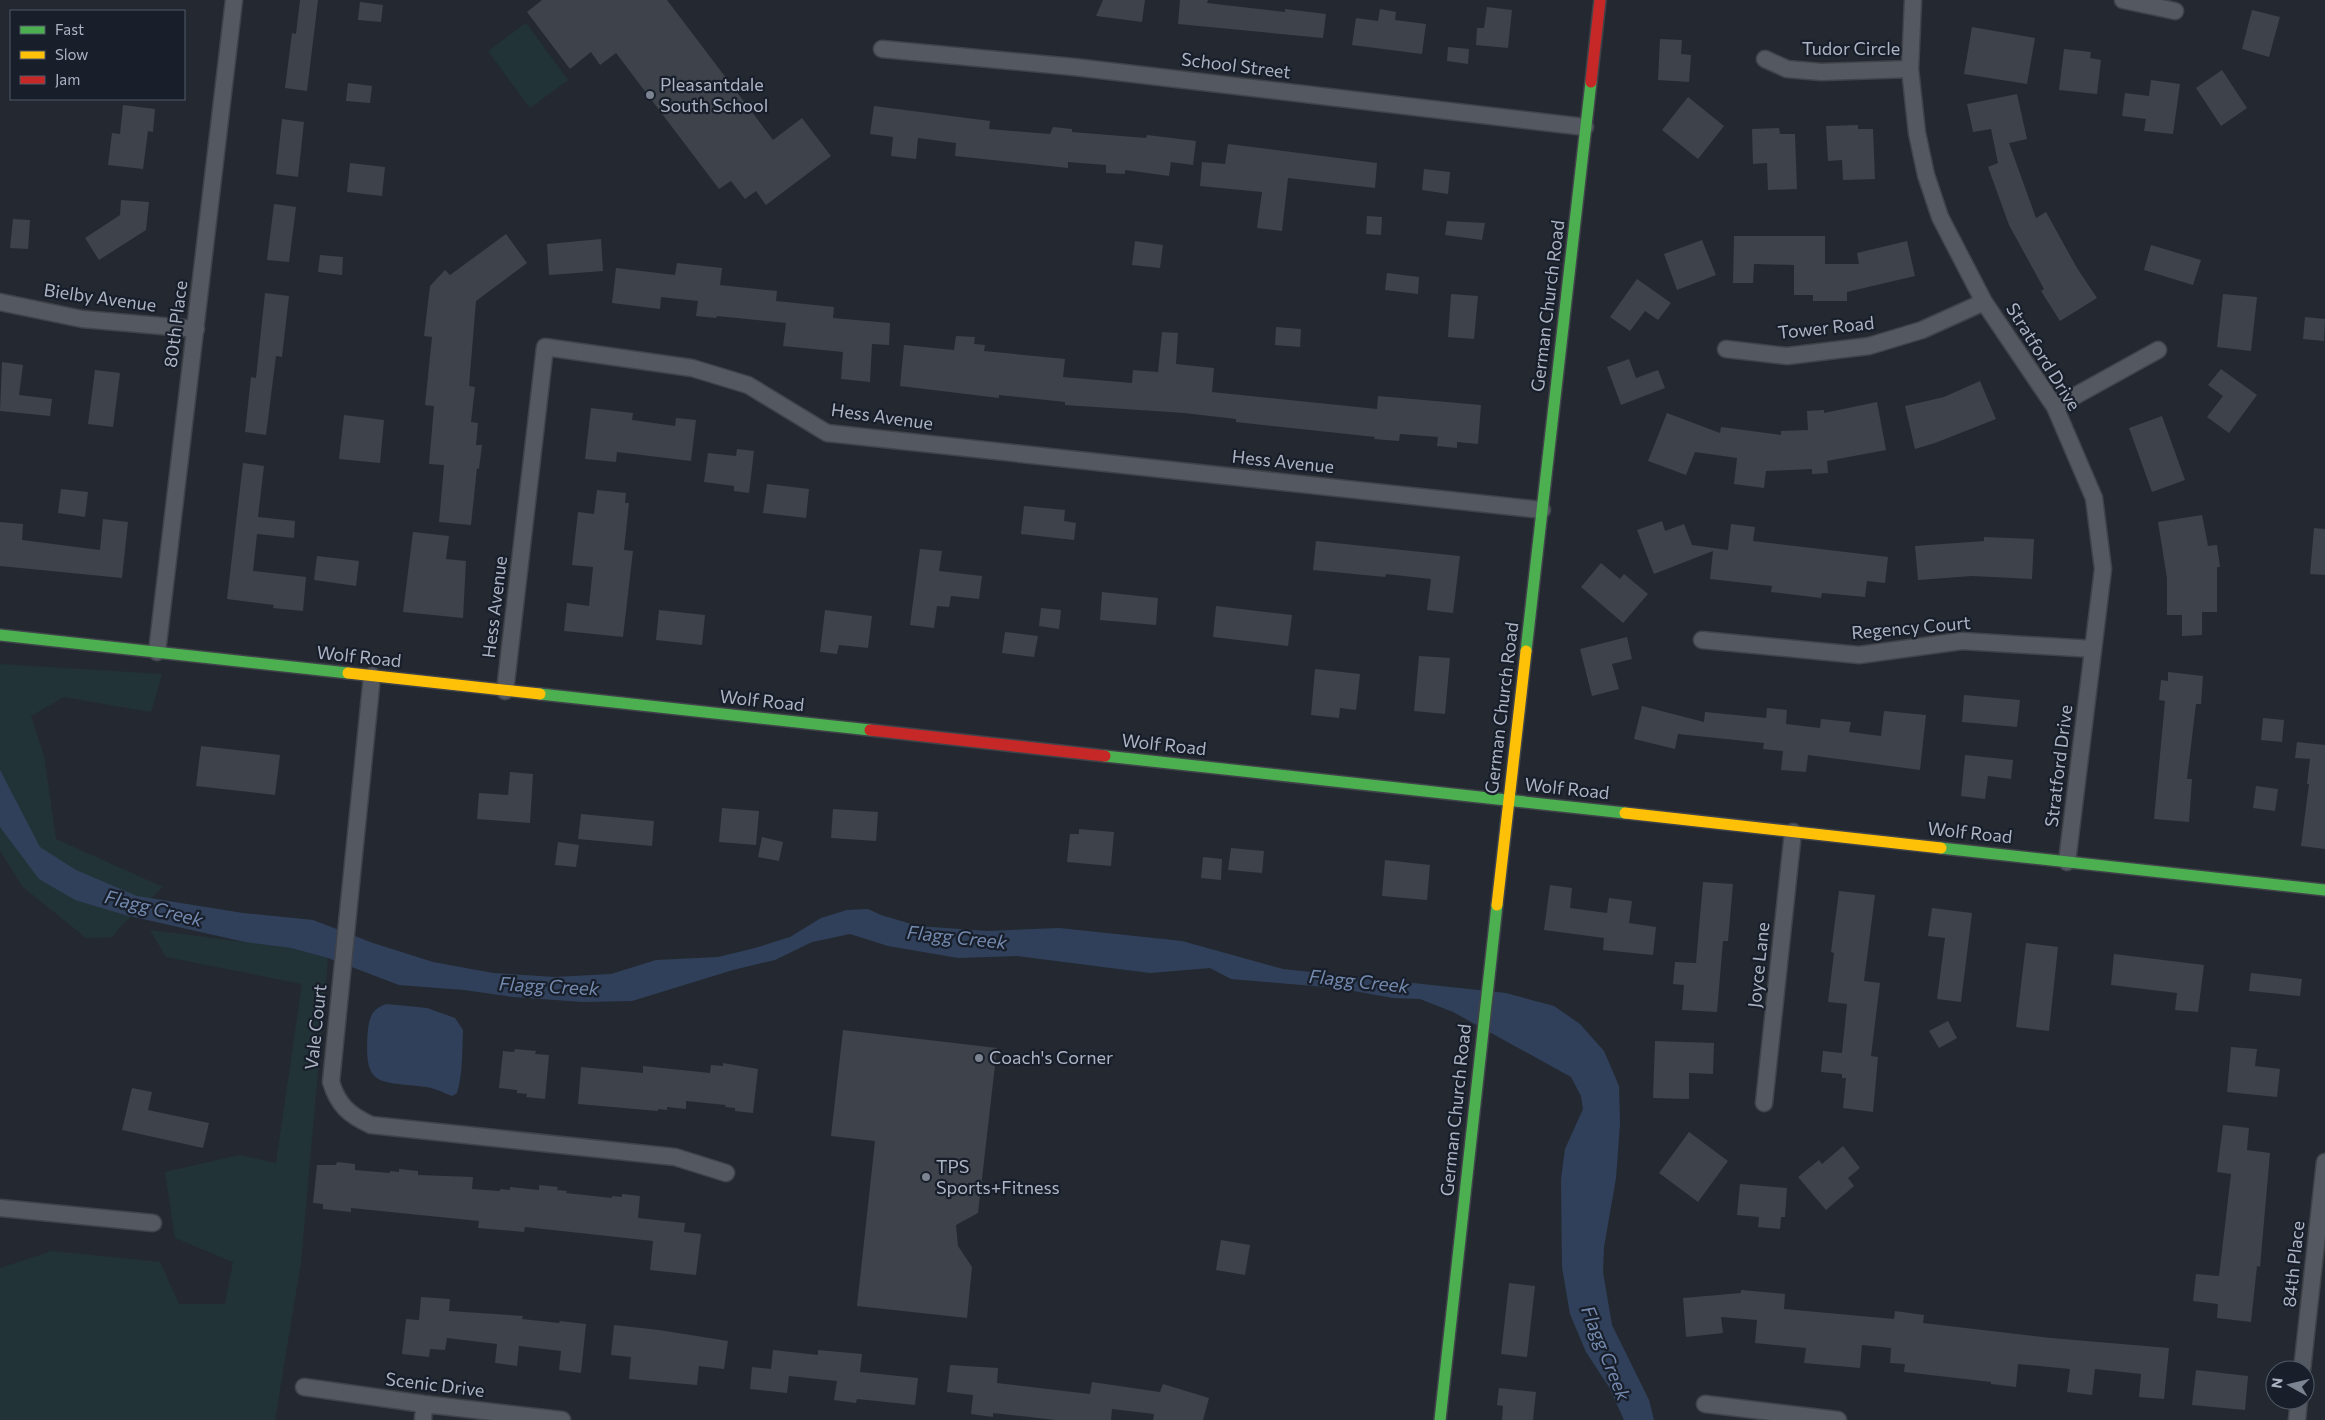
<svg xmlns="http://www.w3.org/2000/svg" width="2325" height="1420" viewBox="0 0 2325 1420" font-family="Commissioner,sans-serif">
<rect width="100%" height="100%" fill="#242931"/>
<path fill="#213336" d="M526 23 568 80 530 108 488 51Z
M0 664 162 674 151 712 64 697 31 716 44 756 56 839 163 887 120 927 113 937 86 938 23 887 0 851Z
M150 930 291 948 328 958 301 1262 275 1420H0V1268L52 1251 160 1262 179 1304H225L233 1262 175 1238 165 1172 239 1155 276 1163 302 984 166 957Z"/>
<path fill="#30405a" d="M0 770 40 847 76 870 137 896 243 913 313 920 373 943 433 962 493 973 555 977 611 974 656 960 718 957 755 948 790 937 821 918 847 910 868 909 881 915 918 926 987 931 1059 928 1182 941 1283 969 1506 993 1554 1006 1580 1024 1604 1051 1619 1086 1620 1124 1616 1178 1604 1247 1603 1272 1612 1325 1649 1400 1654 1420H1624L1609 1387 1586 1352 1570 1314 1562 1267 1561 1179 1565 1149 1583 1109 1581 1096 1571 1077 1453 1012 1420 999 1393 998 1337 988 1231 979 1210 968 1150 973 1017 956 958 958 888 946 850 934 812 942 775 960 733 970 632 1001 583 1002 513 997 464 990 399 985 328 958 291 948 245 942 125 915 75 900 39 879 0 827Z
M387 1004 427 1008 455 1018 463 1030C462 1050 463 1073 457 1093L452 1096C444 1093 435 1088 426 1087 378 1081 363 1089 368 1029 370 1016 373 1008 387 1004Z"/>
<path fill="#3e424a" d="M300 0H318L307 91 285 88 292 33 296 34Z
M542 0H667L773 140 802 118 831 156 766 205 756 191 745 199 731 181 719 189 616 53 600 65 591 52 570 69 527 12Z
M1103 0H1145L1142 22 1096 16Z
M1180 0H1208L1207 3 1285 12V9L1326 14 1323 38 1178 24Z
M360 2 383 5 381 22 358 20Z
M1487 7 1512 10 1508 48 1476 45 1477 28H1484Z
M1380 9 1396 12 1395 20 1426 24 1422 54 1352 45 1356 18 1378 21Z
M2252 10 2280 17 2269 57 2242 49Z
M1972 27 2035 38 2027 84 1964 74Z
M1660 39 1682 40 1681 54 1691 55 1689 82 1658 80Z
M1448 47 1469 49 1468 64 1447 61Z
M2064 49 2091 52 2090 58 2101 60 2097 94 2059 90Z
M2222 70 2247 108 2221 126 2196 88Z
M2151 80 2180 84 2173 134 2144 131 2146 119 2122 116 2125 93 2149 96Z
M348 83 372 86 370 103 346 101Z
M2017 94 2027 139 2009 143 2036 218 2046 212 2077 268 2097 298 2060 321 2041 291 2044 289 2009 225 1988 167 1998 163 1991 129 1973 132 1967 104Z
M1688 97 1724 126 1698 159 1662 130Z
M123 105 155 109 153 132 148 131 143 169 108 165 112 133 120 134Z
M874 106 990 121 989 129 1050 134 1053 127 1072 129V132L1146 138 1147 135 1196 141 1193 165 1171 162 1169 176 1125 170V174L1106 173V165L1068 162V168L955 156 956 143 918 138 916 159 891 156 893 137 870 134Z
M282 119 304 122 298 177 276 174Z
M1858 125V129H1873L1875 179 1843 180 1842 160 1828 161 1826 126Z
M1779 128 1780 134H1795L1797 189 1768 190 1767 163 1753 164 1752 129Z
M1228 144 1377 163 1375 188 1288 178 1282 231 1257 228 1262 192 1200 186 1202 162 1225 164Z
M350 163 385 167 382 196 347 192Z
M1424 169 1450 172 1448 194 1422 190Z
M121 200 149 202 146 230 99 260 85 238 120 215Z
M274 204 296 207 289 262 267 260Z
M1367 216 1382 217 1381 235 1366 234Z
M13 219 30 220 28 249 10 248Z
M1447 221 1485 223 1482 240 1445 235Z
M506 234 527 263 476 301 469 386 475 387 471 422 478 423 476 445H482L479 469 477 468 471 525 439 522 444 465 429 464 434 406 425 405 432 337 424 336 430 286 445 270 450 275Z
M1734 236H1825V264H1859L1857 253 1907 241 1915 276 1847 292V301H1813V295H1794V265L1754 264 1753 283H1733Z
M601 239 603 271 549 275 547 244Z
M1702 240 1716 275 1677 290 1664 254Z
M1135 241 1163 245 1160 268 1132 265Z
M2151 245 2201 260 2193 285 2144 270Z
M320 255 343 257 342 275 318 272Z
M677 263 722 268 720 285 777 291 776 301 834 307 833 318 890 323 889 345 872 344 870 382 841 379 843 352 783 346 786 323 717 316 716 318 696 316 698 301 661 297 660 309 612 303 616 268 675 275Z
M1387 273 1419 277 1418 294 1385 290Z
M1637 279 1671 303 1658 320 1645 311 1630 331 1610 317Z
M265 293 289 296 282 357 276 356 266 435 245 432 251 377 256 378Z
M1451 294 1478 296 1474 339 1448 337Z
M2223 294 2257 297 2251 351 2217 347Z
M2305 317 2325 319 2324 341 2303 339Z
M1276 327 1301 329 1300 347 1275 345Z
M1162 332 1178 333 1176 364 1214 368 1212 392 1377 409 1378 396 1481 405 1478 444 1457 442V448L1437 446 1438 437 1400 434 1399 441 1374 439 1375 437 1236 422V419L1184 413 1065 405V402L999 395V398L900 386 904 345 954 350 956 336 975 337 974 344 985 345 984 351 1065 359 1063 377 1132 383 1133 370 1158 372Z
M1629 359 1636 378 1658 370 1665 388 1621 405 1607 367Z
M2 362 23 365 19 395 52 399 50 416 0 411Z
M2221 369 2257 395 2229 433 2207 417 2223 396 2208 385Z
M95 370 120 373 113 427 88 424Z
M1980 381 1996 419 1935 443 1915 449 1905 406 1944 397Z
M1877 402 1886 450 1827 461 1828 473 1812 474V469L1766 471 1764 488 1734 484 1737 458 1695 452 1686 475 1648 461 1667 413 1720 433 1721 427 1781 435V431L1808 430 1807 411 1824 410V413Z
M591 408 633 413 632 420 675 426 676 418 696 420 691 461 617 452 616 462 585 459Z
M344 415 384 420 380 463 339 459Z
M2162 416 2185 480 2152 492 2129 428Z
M737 449 754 451 749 493 734 491V486L704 482 708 453 736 456Z
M243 463 264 466 258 517 295 521 294 538 257 534 253 571 306 577 303 611 273 608 274 605 227 599Z
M767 484 809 489 806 518 763 513Z
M61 489 88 492 85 517 58 513Z
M597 490 626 493 625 503H629L624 550 633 551 623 637 564 631 567 603 589 606 593 567 572 565 578 512 594 514Z
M1024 506 1065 510 1064 521 1076 523 1074 540 1021 534Z
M2202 515 2208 546 2217 545 2220 567H2217V612H2202V635L2182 636V615H2167V578L2158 522Z
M103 519 128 522 122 578 0 566V522L23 524 22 540 100 550Z
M1662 521 1665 531 1684 524 1692 545 1728 550 1731 524 1755 527 1753 541 1888 557 1885 583 1867 581 1865 597 1822 593 1821 598 1771 592 1772 586 1710 579 1713 551 1654 574 1637 530Z
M2314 528 2325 529V575L2310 574Z
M413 532 449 536 446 559 466 561 463 618 403 612Z
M1984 537 2034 539 2032 579 1972 576 1918 580 1915 546 1984 541Z
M1316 541 1460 556 1453 613 1427 610 1431 579 1386 574 1385 577 1313 570Z
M920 549 942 551 939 571 982 576 979 599 951 596 949 607 937 606 934 628 910 625Z
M317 556 359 561 356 586 314 580Z
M1601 563 1620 579 1624 574 1648 594 1623 623 1581 587Z
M1102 592 1158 598 1156 625 1100 620Z
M1216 606 1292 615 1288 646 1213 637Z
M1041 608 1061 610 1059 629 1039 626Z
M659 610 705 615 702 645 656 640Z
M825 610 872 616 868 648 839 645 837 654 820 652Z
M1005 632 1038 636 1034 657 1002 653Z
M1627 637 1632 659 1612 664 1619 689 1592 696 1580 649Z
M1419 656 1450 658 1445 714 1414 711Z
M1315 669 1360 674 1356 710 1340 708 1339 718 1311 715Z
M2168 672 2203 676 2201 704H2196L2187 779H2192L2189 822 2154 819 2165 701 2159 700 2161 680 2168 681Z
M1964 695 2020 700 2017 727 1962 722Z
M1642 706 1704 722 1705 712 1766 718 1767 708 1787 710 1786 724 1820 728 1821 719 1851 722 1849 732 1881 736 1884 711 1926 715 1920 770 1808 755 1806 772 1781 770 1783 751 1763 749 1764 743 1678 734 1675 749 1634 739Z
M2263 718 2284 720 2282 742 2261 740Z
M2297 742 2325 745V849L2301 846 2309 784H2307L2310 759 2295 758Z
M201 746 280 755 275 795 196 786Z
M1965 755 2013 760 2011 779 1988 776 1985 799 1961 796Z
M510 772 533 774 530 823 477 819 479 793 508 795Z
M2256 786 2278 789 2275 811 2253 808Z
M722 808 759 811 756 845 719 842Z
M833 809 878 812 876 841 831 838Z
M581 814 654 821 652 846 578 839Z
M1079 829 1114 832 1111 866 1067 862 1070 834H1079Z
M762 837 783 842 779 861 758 857Z
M558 842 579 845 576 867 555 865Z
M1231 848 1264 851 1262 873 1228 870Z
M1203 857 1222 859 1221 880 1201 878Z
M1385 860 1430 865 1427 900 1382 896Z
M1703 882 1733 884 1728 941H1723L1717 1012 1682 1010 1684 985 1673 984 1675 962 1696 963Z
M1550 885 1572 888 1570 908 1607 913 1609 898 1632 901 1629 923 1656 927 1653 955 1603 950 1604 938 1544 930Z
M1839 891 1875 895 1864 981 1880 983 1871 1056 1878 1057 1873 1112 1843 1108 1846 1078H1842V1074L1821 1072 1823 1051 1842 1053 1847 1004 1828 1002 1834 953 1831 952Z
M1932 908 1972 913 1961 1002 1937 999 1945 938 1928 936Z
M2026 943 2058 947 2049 1031 2016 1027Z
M2114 954 2204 965 2198 1012 2175 1010 2177 993 2111 985Z
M2251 973 2302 979 2300 996 2249 991Z
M1948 1021 1957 1038 1939 1048 1929 1031Z
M843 1030 997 1048 978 1213 956 1225 958 1246 972 1267 967 1318 857 1306 875 1141 831 1136Z
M1655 1041 1714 1043 1713 1074 1689 1073V1099L1653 1098Z
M2231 1047 2257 1049 2255 1066 2280 1069 2277 1097 2227 1092Z
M515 1049 536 1051 535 1054 549 1055 545 1099 526 1097 527 1094 517 1093V1090L499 1088 503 1051 514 1052Z
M723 1063 758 1069 753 1113 735 1111V1108L725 1107 726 1105 686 1101V1109L667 1107V1110L658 1109V1111L578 1104 581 1067 643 1073V1066L710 1073 711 1065 723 1066Z
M132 1088 152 1092 148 1110 209 1123 203 1148 122 1130Z
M2223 1125 2249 1128 2247 1150 2270 1153 2260 1267 2257 1266 2251 1322 2217 1318 2218 1304 2193 1301 2196 1274 2219 1276 2231 1174 2217 1172Z
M1689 1132 1728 1161 1698 1202 1659 1173Z
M1843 1146 1860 1168 1848 1178 1854 1186 1826 1210 1798 1177 1819 1160 1822 1164Z
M337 1162 355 1164V1170L390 1173V1171L399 1172V1169L418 1171V1175L473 1177 472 1189 500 1191V1189L510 1190V1187L539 1190V1185L558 1187 557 1190 567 1191 566 1193 612 1198V1196L622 1197V1194L640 1196 638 1218 685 1223 684 1232 701 1234 696 1275 650 1270 653 1241 525 1227 524 1232 478 1228 479 1221 351 1208V1212L323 1209V1204L313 1203 317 1165H336Z
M1740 1184 1787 1188 1785 1217H1781L1780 1229 1758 1227 1759 1217 1737 1215Z
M1221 1240 1250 1245 1245 1275 1216 1270Z
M1509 1283 1535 1286 1527 1357 1501 1354Z
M1741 1290 1785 1294 1784 1309 1894 1319 1895 1311 1924 1315 1923 1323 2051 1338 2169 1348 2164 1399 2139 1397 2141 1374 2095 1369 2092 1395 2067 1392 2070 1369 2018 1364 2016 1387 1991 1384V1382L1904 1372 1905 1364 1890 1363 1891 1348 1862 1345 1860 1368 1804 1363 1806 1348 1755 1343 1757 1320 1721 1317 1723 1333 1686 1337 1683 1298 1741 1293Z
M421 1297 450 1299 449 1311 523 1316 522 1319 559 1323 560 1321 586 1324 581 1373 559 1370 561 1351 519 1346 517 1366 495 1363 497 1344 447 1338 445 1350 430 1349 429 1357 402 1354 406 1319 419 1320Z
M614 1325 659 1330 728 1341 724 1369 699 1366 697 1385 629 1379 631 1357 611 1355Z
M773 1350 818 1355V1350L862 1354 860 1372 918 1378 915 1405 857 1399 856 1403 834 1400 837 1381 789 1376 787 1393 750 1389 752 1367 771 1369Z
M950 1365 998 1368 997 1383 1090 1394 1092 1382 1160 1392 1163 1384 1209 1398 1203 1420H1153L1154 1414 1112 1409 1111 1420H1056L993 1413V1417L971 1414 973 1395 947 1392Z
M2196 1370 2248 1376 2245 1410 2192 1405Z
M1499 1388 1536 1392 1533 1420H1502L1503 1406 1497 1405Z"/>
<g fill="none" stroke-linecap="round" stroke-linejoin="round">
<defs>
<path id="street" d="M1913 0 1910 69 1917 133 1926 175 1940 217 1984 302 2055 407 2094 498 2103 569 2067 862
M2123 0 2175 11
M882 49 1074 67 1585 127
M1765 59 1787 69 1821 72 1910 69
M0 302 82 319 196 329
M1726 349 1787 356 1869 346 1922 330 1984 302
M2055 407 2158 350
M1702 640 1859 655 1962 641 2093 649
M157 652 234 0
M372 676 331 1082C338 1105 349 1115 371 1125L675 1157 726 1173
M505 691 545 347 692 368 748 385 827 433 1542 510
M1764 1103 1793 832
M0 1208 153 1223
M2302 1370 2325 1162
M304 1387 424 1404 562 1420
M1705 1404 1838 1420
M423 1420 424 1404
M2297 1420 2299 1400"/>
<path id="fast" d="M0 635 348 673
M1526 651 1591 82
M540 694 870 730
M1105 756 1625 813
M1941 848 2325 890
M1440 1420 1497 905"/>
<path id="slow" d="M348 673 540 694
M1625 813 1941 848
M1497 905 1526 651"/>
<path id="jam" d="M1591 82 1600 0
M870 730 1105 756"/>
</defs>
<use href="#street" stroke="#40434a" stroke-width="19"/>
<use href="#fast" stroke="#40434a" stroke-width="14"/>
<use href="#slow" stroke="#40434a" stroke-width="14"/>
<use href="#jam" stroke="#40434a" stroke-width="14"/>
<use href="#street" stroke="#545860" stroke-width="16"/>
<use href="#fast" stroke="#4caf50" stroke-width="11"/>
<use href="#slow" stroke="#ffc107" stroke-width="11"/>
<use href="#jam" stroke="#c62828" stroke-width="11"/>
</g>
<g fill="#7c8391" stroke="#181f2b" stroke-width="2">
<circle cx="650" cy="95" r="5"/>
<circle cx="979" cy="1058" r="5"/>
<circle cx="926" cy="1177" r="5"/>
</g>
<g text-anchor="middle" stroke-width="4.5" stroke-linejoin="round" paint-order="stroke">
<g font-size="18" fill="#acb4c4" stroke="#181f2b">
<text x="1851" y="55">Tudor Circle</text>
<text transform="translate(1236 66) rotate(7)" y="6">School Street</text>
<text transform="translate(100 298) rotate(8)" y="6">Bielby Avenue</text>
<text transform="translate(1548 306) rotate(-83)" y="6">German Church Road</text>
<text transform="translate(176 324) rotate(-83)" y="6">80th Place</text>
<text transform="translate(1826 328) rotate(-6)" y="6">Tower Road</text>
<text transform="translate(2043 357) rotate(58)" y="6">Stratford Drive</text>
<text transform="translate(882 417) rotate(8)" y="6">Hess Avenue</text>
<text transform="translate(1283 462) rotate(6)" y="6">Hess Avenue</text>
<text transform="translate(495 607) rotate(-83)" y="6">Hess Avenue</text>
<text transform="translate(1911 628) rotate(-5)" y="6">Regency Court</text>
<text transform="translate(359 657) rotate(6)" y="6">Wolf Road</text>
<text transform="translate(762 701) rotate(6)" y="6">Wolf Road</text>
<text transform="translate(1502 708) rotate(-83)" y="6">German Church Road</text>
<text transform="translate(1164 745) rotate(6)" y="6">Wolf Road</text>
<text transform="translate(2059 766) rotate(-83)" y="6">Stratford Drive</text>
<text transform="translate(1567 789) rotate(6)" y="6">Wolf Road</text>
<text transform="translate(1970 833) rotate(6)" y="6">Wolf Road</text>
<text transform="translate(1759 965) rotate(-84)" y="6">Joyce Lane</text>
<text transform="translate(316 1027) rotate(-84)" y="6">Vale Court</text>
<text transform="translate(1456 1110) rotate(-84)" y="6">German Church Road</text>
<text transform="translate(2294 1264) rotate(-84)" y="6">84th Place</text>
<text transform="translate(435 1385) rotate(7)" y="6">Scenic Drive</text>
</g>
<g font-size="18" fill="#acb4c4" stroke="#181f2b" text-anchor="start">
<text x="660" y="91">Pleasantdale<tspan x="660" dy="21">South School</tspan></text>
<text x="989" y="1064">Coach's Corner</text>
<text x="936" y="1173">TPS<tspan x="936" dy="21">Sports+Fitness</tspan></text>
</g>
<g font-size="19" font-style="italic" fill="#7389ae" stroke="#181f2b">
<text transform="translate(154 908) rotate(14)" y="7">Flagg Creek</text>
<text transform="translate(957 937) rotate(6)" y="7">Flagg Creek</text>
<text transform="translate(1359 981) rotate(6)" y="7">Flagg Creek</text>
<text transform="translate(549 986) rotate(3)" y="7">Flagg Creek</text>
<text transform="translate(1606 1353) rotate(68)" y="7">Flagg Creek</text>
</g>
</g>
<rect x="10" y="10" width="175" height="90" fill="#181f2b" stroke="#535b68"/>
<rect x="20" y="26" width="25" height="8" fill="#4caf50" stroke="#535b68"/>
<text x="55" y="35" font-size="15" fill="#acb4c4">Fast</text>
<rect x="20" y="51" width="25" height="8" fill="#ffc107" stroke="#535b68"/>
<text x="55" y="60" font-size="15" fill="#acb4c4">Slow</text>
<rect x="20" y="76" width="25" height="8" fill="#c62828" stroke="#535b68"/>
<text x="55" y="85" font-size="15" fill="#acb4c4">Jam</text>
<g transform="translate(2290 1385) rotate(278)"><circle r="24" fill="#181f2b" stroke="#535b68"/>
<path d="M0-4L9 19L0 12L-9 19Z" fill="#7c8391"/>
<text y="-8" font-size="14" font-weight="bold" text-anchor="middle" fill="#acb4c4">N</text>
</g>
</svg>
